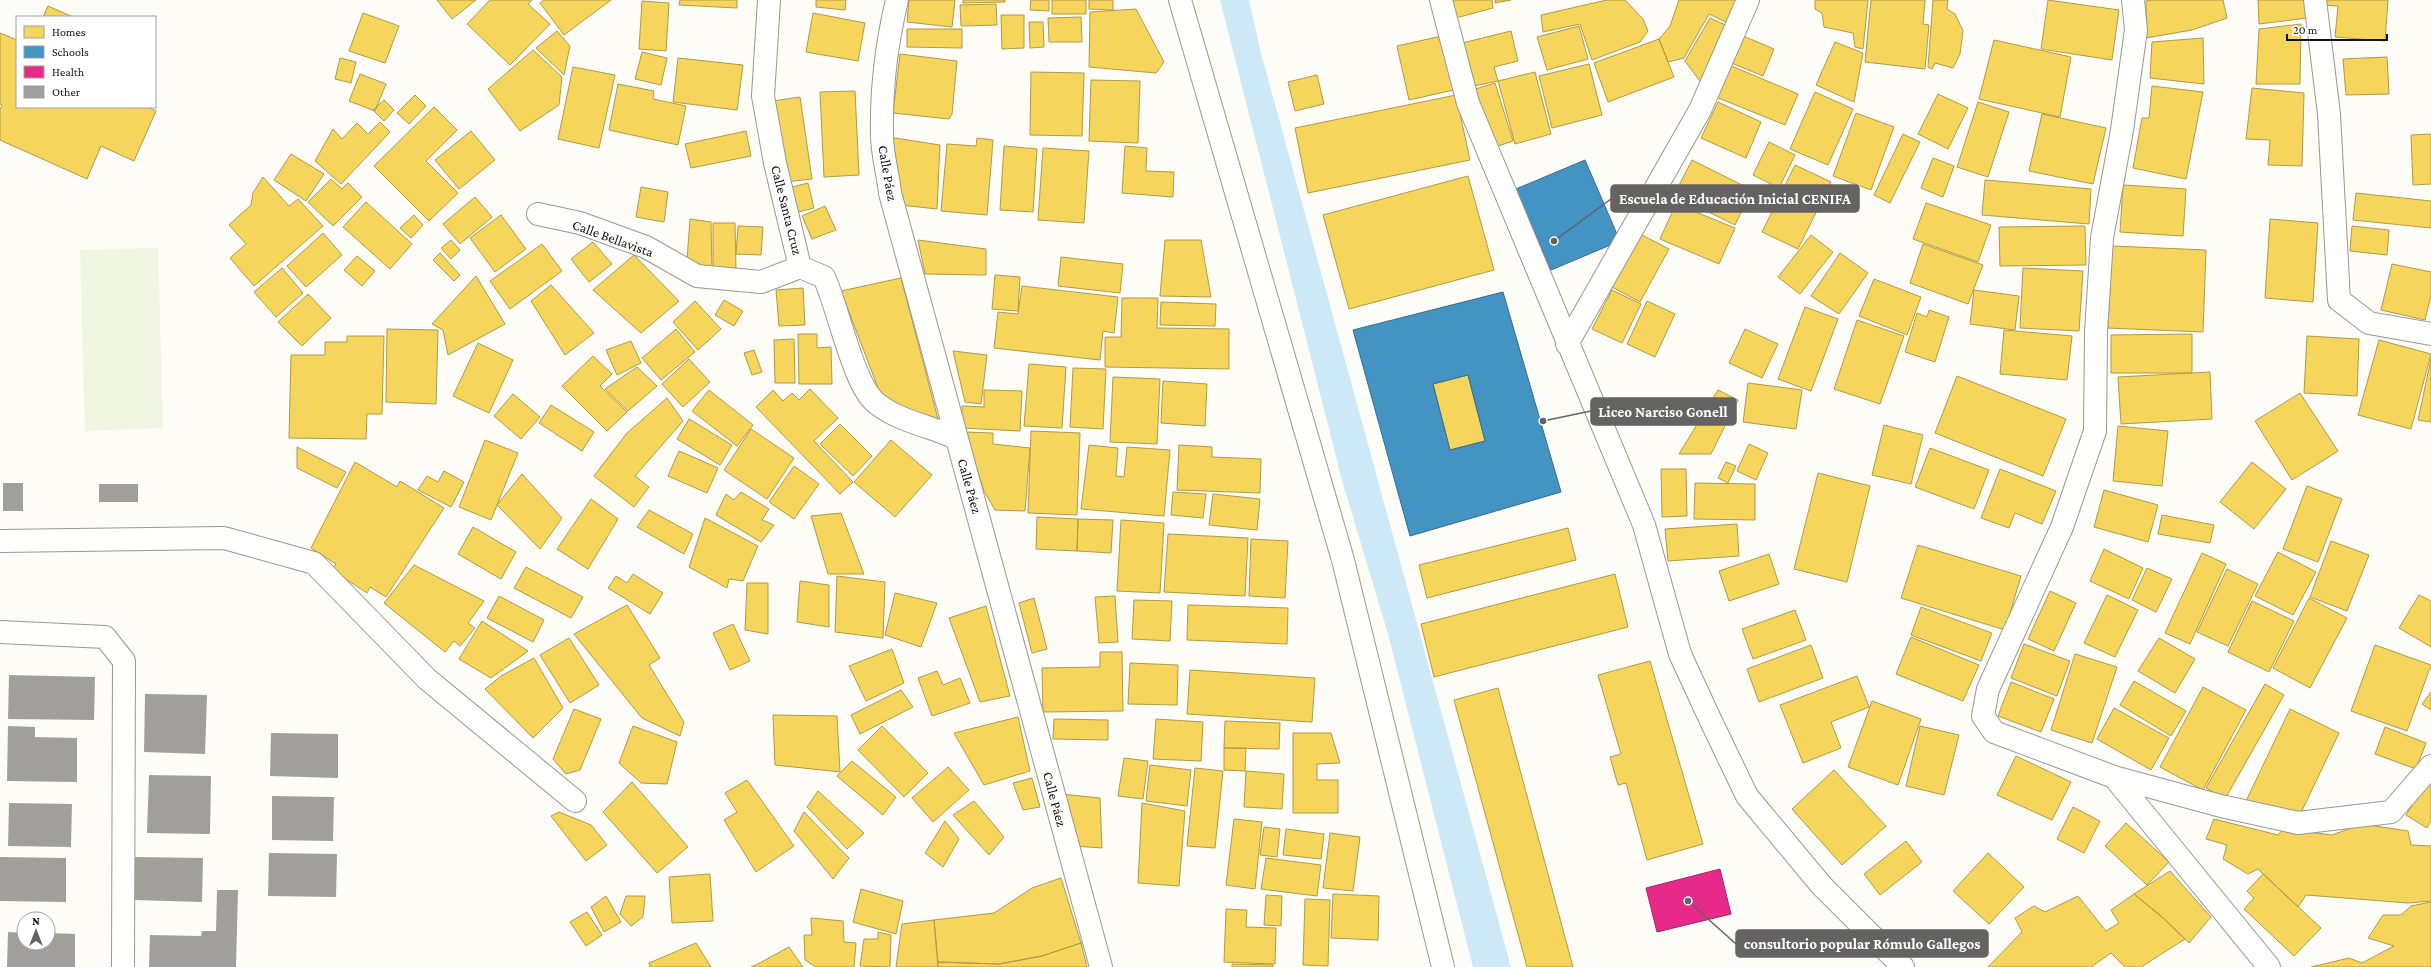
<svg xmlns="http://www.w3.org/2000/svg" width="2431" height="967" viewBox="0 0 2431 967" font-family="'Crimson Pro',serif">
<rect width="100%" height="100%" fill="#fdfcf7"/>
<path fill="#f0f6e1" d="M158 248 163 428 85 431 80 250Z"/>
<path fill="#cde8f7" d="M1220 0H1249L1261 53 1511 967H1473L1388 634 1342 480Z"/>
<path fill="#f6d55c" stroke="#b19a46" d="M437 0H476L452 19Z
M490 0H532L528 4 550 24 510 65 467 24Z
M544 0H611L564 35 540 3Z
M680 0H737V8L679 5Z
M816 0H846L845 10 816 7Z
M909 0H955L952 27 907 22Z
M963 0H1005V2L963 3Z
M1031 0H1049V11L1030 10Z
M1052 0H1086V14H1052Z
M1089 0H1113V10L1089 9Z
M1449 0H1492L1493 8 1452 19Z
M1495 0H1511L1495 3Z
M1607 0H1625L1643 19 1648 31 1640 42 1592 60 1580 24 1543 32 1541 15Z
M1679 0H1739L1730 24 1709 14 1684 58 1668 62 1659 39 1670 26Z
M1815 0H1868L1863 49 1855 47 1853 33 1824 27 1822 13 1815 9Z
M1871 0H1925L1923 24 1929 25 1925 69 1865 62Z
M1933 0H1948L1947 9 1955 14 1963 31 1960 54 1953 68 1935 63 1932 69 1928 67Z
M2048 0 2119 10 2112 60 2041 49Z
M2151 0H2223L2227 18 2192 30 2146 38V1Z
M2258 0H2304L2307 18 2259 24Z
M2323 0H2388L2385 41 2335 37 2338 6 2322 5Z
M642 1 669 3 666 51 639 49Z
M996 4 997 25 961 26 960 5Z
M48 6 73 17H43Z
M1136 9 1164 62 1156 73 1089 67 1090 12Z
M363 13 399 26 385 63 349 51Z
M813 13 865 23 858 61 806 52Z
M1001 15H1024V48L1002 49Z
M1081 17 1082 42H1049L1048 18Z
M1710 18 1730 27 1707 78 1700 81 1685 61Z
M1029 22H1043L1044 47 1030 48Z
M2301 24 2300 84H2256L2259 29Z
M1579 26 1588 59 1547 70 1537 37Z
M907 29H962V48L907 47Z
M557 31 570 46 564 75 536 48Z
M1511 31 1518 61 1494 67 1498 81 1469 87 1458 44Z
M0 33 17 40V107H148L156 111 134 161 101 146 87 179 0 140V110L2 105 0 104Z
M1446 35 1458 89 1409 100 1397 46Z
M1741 35 1774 49 1763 76 1729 62Z
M2203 38 2204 84 2150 78 2152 42Z
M1659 39 1674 77 1608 102 1594 63Z
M1994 40 2071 57 2060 117 1979 99Z
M1835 42 1863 53 1854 102 1816 85Z
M533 50 562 77 559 105 520 131 488 89Z
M642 52 667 58 661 85 635 79Z
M900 54 957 61 952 114 949 119 893 113Z
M2387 57 2389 94 2346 95 2343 59Z
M340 58 356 62 351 83 335 79Z
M678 58 743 65 737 110 673 102Z
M1589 64 1602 115 1552 128 1539 76Z
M1729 65 1798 94 1785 125 1716 97Z
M573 67 615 75 599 148 558 139Z
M1031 72 1084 73 1082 136 1030 135Z
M1535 72 1551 134 1515 144 1498 81Z
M360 74 386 84 375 111 349 101Z
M1317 75 1324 104 1295 111 1288 82Z
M1091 80 1140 81 1138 143 1089 141Z
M1495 83 1513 141 1489 149 1472 90Z
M618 84 654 91 653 99 686 106 678 145 609 130Z
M2152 86 2203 92 2186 179 2133 168 2142 118H2149Z
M2252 88 2304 93 2302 166 2268 165 2270 140 2246 139Z
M855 91 859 175 824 177 820 92Z
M1815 92 1853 109 1828 165 1790 149Z
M1938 94 1968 108 1948 149 1918 134Z
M415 95 426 106 409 124 397 113Z
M1456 95 1470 160 1308 193 1295 128Z
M800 97 812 179 785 182 773 101Z
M384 100 394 110 384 121 373 110Z
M1718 102 1761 122 1746 158 1701 138Z
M1978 102 2009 112 1988 177 1957 167Z
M434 107 457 130 426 161 458 193 429 221 374 166Z
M1856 113 1894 127 1871 190 1833 176Z
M2042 114 2106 128 2093 184 2029 171Z
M380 122 390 132 341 184 315 161 333 129 342 139 357 123 368 134Z
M471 131 495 160 459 189 435 160Z
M746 131 751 156 691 168 685 144Z
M1903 134 1920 142 1890 203 1874 195Z
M2431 134V184L2413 185 2411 135Z
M889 137 940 145 937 209 901 205Z
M977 138 993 140 987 215 941 211 947 144 976 146Z
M1769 142 1795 155 1779 188 1753 175Z
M1004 146 1037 149 1033 212 1000 210Z
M1125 146 1147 148 1146 171 1174 172 1173 197 1122 193Z
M1043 148 1089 151 1084 223 1038 220Z
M291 154 324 174 306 201 274 180Z
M1933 158 1954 166 1943 197 1921 188Z
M1692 160 1752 190 1735 225 1674 195Z
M1795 165 1831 182 1798 249 1762 232Z
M1468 176 1494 270 1349 309 1323 215Z
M263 177 289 206 298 199 323 226 254 286 230 258 246 244 229 225 251 205 253 193Z
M331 179 342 189 348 183 362 197 333 226 308 202Z
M1985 180 2091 189 2089 224 1982 215Z
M808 183 814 208 798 212 792 187Z
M2123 185 2186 189 2183 236 2120 232Z
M641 187 668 192 664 222 636 217Z
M2356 193 2431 201V228L2353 220Z
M475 197 492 217 460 244 443 224Z
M366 202 412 244 390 269 343 227Z
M1926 203 1991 225 1978 262 1913 239Z
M1676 204 1735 228 1719 264 1660 239Z
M825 206 836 230 812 239 802 216Z
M414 215 423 225 411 238 400 228Z
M501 215 526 249 495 272 470 238Z
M690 219 711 222 712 270 687 260Z
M2270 219 2318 223 2313 302 2265 298Z
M713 223H735L736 269H713Z
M738 226 763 227 761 255 736 254Z
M2085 226 2086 265 2000 266 1999 227Z
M2352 226 2389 230 2387 255 2350 251Z
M323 233 342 255 306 287 287 266Z
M1640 234 1669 249 1640 302 1612 287Z
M1811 235 1833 252 1800 294 1778 277Z
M451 240 460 250 451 259 441 248Z
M918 240 986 249V275L925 274Z
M1165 240H1201L1211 297 1160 296Z
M593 242 612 264 589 282 571 259Z
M542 244 562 271 510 309 490 281Z
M1923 244 1983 265 1968 304 1910 283Z
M2112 246 2206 250 2203 332 2108 328Z
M440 253 460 275 454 281 433 260Z
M1840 253 1868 273 1839 314 1811 296Z
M634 255 679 301 641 333 593 290Z
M357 256 375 271 362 286 344 270Z
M1061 257 1123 264 1120 293 1058 286Z
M2392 264 2431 272V295L2425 320 2381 310Z
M282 268 303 293 276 317 254 292Z
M2023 268 2083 271 2079 331 2020 328Z
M995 275 1020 277 1018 311 992 309Z
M476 276 505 324 448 355 443 330 432 324Z
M901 278 939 423 883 401 841 291Z
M1874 279 1921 297 1907 335 1859 316Z
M551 285 594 333 565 355 531 301Z
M1022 286 1118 297 1114 333 1103 331 1100 360 994 348 998 312 1018 314Z
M803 288 805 325 779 326 776 290Z
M1612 290 1641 304 1622 343 1592 329Z
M1974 290 2019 296 2015 330 1970 324Z
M308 294 331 318 302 346 278 322Z
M1122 298H1158L1157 328 1229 329V369L1105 367V337H1121Z
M724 300 743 311 734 326 715 315Z
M695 301 721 329 698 350 673 322Z
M1647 301 1675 314 1655 357 1627 344Z
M1161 302 1216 304 1215 326 1160 325Z
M1805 307 1838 319 1811 391 1778 379Z
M1929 310 1949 317 1935 362 1905 352 1917 313 1927 317Z
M1857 320 1904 336 1880 404 1834 389Z
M387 329 438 330 436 404 386 402Z
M676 329 695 352 661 380 642 358Z
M1745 329 1778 344 1762 378 1729 363Z
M2004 330 2072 336 2067 380 2000 374Z
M798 334H817V348L831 347 832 384H799Z
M2192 334V373H2111V335Z
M347 336H384L382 414H367L366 439 289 438 291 355H325V342H347Z
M2307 336 2359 339 2357 396 2304 393Z
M794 339 795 383H775L774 340Z
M2379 340 2431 354 2411 429 2358 415Z
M631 341 641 363 617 375 606 350Z
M478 343 513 360 489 413 453 396Z
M754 350 762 372 752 375 744 353Z
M953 351 987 355 981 404 965 402Z
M593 356 612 374 600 386 627 412 607 431 562 386Z
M689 359 710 382 683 407 662 384Z
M2431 359V422L2418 420Z
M1029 364 1066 367 1062 428 1024 426Z
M637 367 657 386 628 411 605 389Z
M1073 368 1106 369 1103 429 1070 427Z
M2210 372 2212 419 2121 424 2118 377Z
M1468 375 1485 441 1450 450 1433 384Z
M1957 376 2066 419 2043 476 1935 433Z
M1113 377 1160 379 1157 444 1110 442Z
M1163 381 1207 384 1205 426 1161 423Z
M1748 383 1802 390 1796 429 1743 422Z
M810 389 838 418 814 441 853 482 840 494 756 407 773 390 783 401 792 393 799 400Z
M709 390 753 425 737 446 692 411Z
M984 390 1022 391 1020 431 962 428V406L984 407Z
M1718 390 1738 400 1711 454H1679Z
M2300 393 2338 451 2292 480 2255 421Z
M513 394 540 417 521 439 494 416Z
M667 398 683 421 635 476 649 487 634 507 594 476 627 433Z
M551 405 594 432 582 451 539 423Z
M689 419 732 445 720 465 677 439Z
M840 424 872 456 853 476 820 444Z
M1884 425 1923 435 1911 484 1872 475Z
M2118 426 2168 431 2162 486 2113 481Z
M751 429 794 458 767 499 724 470Z
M1031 431 1080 433 1077 515 1028 513Z
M965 432 993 433V444L1030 448 1025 511 995 510 984 491Z
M485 440 518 453 491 520 459 507Z
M891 440 932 475 895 517 854 482Z
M1749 444 1768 453 1756 480 1737 471Z
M1089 445 1118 448 1116 476 1124 477 1127 447 1170 450 1164 516 1081 509Z
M1179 445 1212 447V457L1261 459 1260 493 1177 490Z
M297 447 346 472 337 488 297 468Z
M1930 448 1989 470 1974 509 1915 487Z
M679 451 718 468 707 493 668 476Z
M355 462 397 487 400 481 444 508 386 597 370 587 367 593 332 570 336 564 311 548Z
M1726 462 1736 466 1728 483 1718 478Z
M2252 462 2286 489 2254 529 2220 502Z
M794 466 819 484 794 519 769 502Z
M1661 469H1686L1687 516 1662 517Z
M2000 469 2056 491 2042 524 2015 513 2009 528 1981 518Z
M444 471 464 482 451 507 418 490 427 476 438 482Z
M1818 473 1870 486 1847 582 1794 569Z
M522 474 562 518 540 549 497 505Z
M1695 483 1755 484V520L1694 519Z
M2307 486 2342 499 2318 562 2283 549Z
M2104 490 2158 505 2148 542 2094 527Z
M741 492 769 509 762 520 774 525 761 542 716 515 726 494 734 500Z
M1173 492 1206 494 1203 518 1171 515Z
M1213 494 1260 499 1257 530 1209 525Z
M591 499 618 519 588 569 557 549Z
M649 510 693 534 684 554 637 527Z
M841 513 864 574H828L811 516Z
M2162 515 2214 525 2210 543 2158 534Z
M1037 517 1078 519 1077 551 1036 549Z
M705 518 758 546 743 581 729 579 727 588 689 567Z
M1078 519 1113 520 1111 553 1077 551Z
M1121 520 1164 523 1160 593 1117 591Z
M1737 524 1739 556 1668 561 1665 529Z
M473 527 516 552 501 579 458 554Z
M1568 528 1576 560 1427 598 1419 565Z
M1168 534 1248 538 1245 596 1164 592Z
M1251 539 1288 541 1285 598 1249 596Z
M2331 541 2369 555 2347 611 2310 597Z
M1918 545 2021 576 2005 630 1901 598Z
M2104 549 2143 568 2129 599 2090 581Z
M2278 552 2316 572 2293 615 2255 596Z
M2202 553 2226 564 2190 644 2165 633Z
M1769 554 1779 584 1729 601 1719 571Z
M414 565 484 601 468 623 475 628 460 646 454 641 445 652 384 603Z
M526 567 583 597 571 618 514 588Z
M2147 568 2172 579 2156 612 2132 600Z
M2227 569 2258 584 2228 646 2197 632Z
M633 574 663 593 650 614 608 588 616 576 627 583Z
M1615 574 1628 627 1434 677 1421 624Z
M837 576 885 582 883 638 835 632Z
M800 581 829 585V627L797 622Z
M747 583H768V634L745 630Z
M2050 591 2076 603 2054 651 2028 639Z
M895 593 937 603 921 647 885 635Z
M2107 595 2138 610 2115 657 2084 643Z
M2419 595 2431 601V647L2399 628Z
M499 596 544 620 533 642 487 618Z
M1115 596 1118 642 1099 643 1095 597Z
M1034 598 1047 649 1032 653 1019 603Z
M2309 598 2347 618 2310 688 2273 668Z
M1134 600 1172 601 1170 641 1132 639Z
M2252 601 2294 621 2269 672 2228 652Z
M627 605 660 658 649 665 684 722 680 736 642 718 574 634Z
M1188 605 1288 608 1287 644 1187 640Z
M986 606 1010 696 980 702 949 618Z
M1921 607 1992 633 1981 661 1911 635Z
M1795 610 1806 640 1753 659 1742 629Z
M482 621 528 651 491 678 459 659Z
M733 624 750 661 730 670 713 633Z
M1911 637 1979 665 1963 701 1896 674Z
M569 638 599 685 570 703 540 655Z
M2159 638 2195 659 2175 693 2138 671Z
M2024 644 2070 661 2057 696 2011 678Z
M1811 645 1823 678 1759 702 1747 669Z
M2375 645 2431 665 2407 731 2351 711Z
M892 649 904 683 866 701 849 666Z
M1100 652H1122L1123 711 1043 712 1042 668 1100 667Z
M2075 654 2117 667 2092 743 2051 730Z
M534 658 563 708 533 738 485 689 501 676Z
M1650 661 1703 844 1647 860 1626 783 1618 785 1610 757 1621 754 1598 675Z
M1130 663 1178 665 1177 705 1128 704Z
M1190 670 1315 678 1312 722 1187 714Z
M937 671 943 685 960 678 970 703 932 716 918 678Z
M1857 676 1869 707 1831 722 1841 748 1803 763 1780 705Z
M2134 681 2186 711 2171 736 2120 705Z
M2011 682 2054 699 2041 732 1998 716Z
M2265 684 2284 695 2225 799 2206 788Z
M2203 687 2246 710 2203 790 2160 767Z
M1498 688 1573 967H1527L1454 700Z
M901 690 913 707 860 734 851 715Z
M2431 692V710L2422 704Z
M1872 701 1921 719 1898 785 1848 767Z
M2114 708 2169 738 2151 770 2097 739Z
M574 709 601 719 580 770 566 774 553 759Z
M2290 709 2339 733 2298 819 2245 803Z
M773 715 837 716 840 772 775 765Z
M1018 717 1030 771 984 785 954 733Z
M1054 719 1108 720V740L1053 739Z
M1156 719 1203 722 1201 761 1153 759Z
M1225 721 1280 723 1279 749 1224 748Z
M633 726 677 742 667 784 641 783 619 763Z
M882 726 928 773 904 797 858 750Z
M1920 726 1959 735 1944 795 1906 786Z
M2385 727 2426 743 2416 769 2375 754Z
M1293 733H1331L1340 763 1317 764V780H1338V813H1293Z
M1224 748H1246L1245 771 1224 770Z
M2016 756 2071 782 2052 820 1997 795Z
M1124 758 1148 761 1143 799 1118 796Z
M852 761 896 797 883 815 837 776Z
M1150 765 1191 770 1187 806 1146 801Z
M948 767 969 790 933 822 912 798Z
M1195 768 1223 771 1215 848 1187 846Z
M1834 770 1886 826 1842 865 1792 809Z
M1246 771 1284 774 1282 809 1244 807Z
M2431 775V821L2427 828 2406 815Z
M1032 778 1040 807 1023 810 1013 783Z
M747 780 794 846 756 872 724 820 737 812 725 793Z
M632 782 688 847 657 873 603 812Z
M818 791 864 833 847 849 807 807Z
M1061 794 1100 798 1102 848 1074 846Z
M974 801 1004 837 989 855 953 815Z
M1142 803 1185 811 1179 886 1138 883Z
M2073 807 2100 821 2084 853 2057 839Z
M559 812 591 825 607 845 586 861 551 816Z
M804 812 849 858 833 879 794 831Z
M1234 819 1262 822 1255 889 1226 885Z
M2214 819 2278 835 2283 829 2332 835 2362 824 2408 831 2411 845 2431 846V901L2408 903 2306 895 2298 907 2258 869 2248 874 2223 859 2227 845 2206 839Z
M945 821 959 839 943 867 925 853Z
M2126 823 2169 862 2147 885 2105 846Z
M1264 827 1280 829 1277 857 1260 855Z
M1286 829 1324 834 1321 859 1283 855Z
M1330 833 1360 837 1353 891 1323 888Z
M1906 841 1922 862 1880 895 1864 874Z
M1988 853 2024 887 1989 924 1953 891Z
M1266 858 1321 865 1317 896 1261 889Z
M2170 871 2211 917 2189 943 2162 917 2134 894Z
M710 874 713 921 672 923 669 877Z
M2263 874 2321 928 2294 956 2244 909 2254 898 2247 891Z
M1061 878 1081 943 1042 956 999 964 938 962 934 920 994 913 1032 888Z
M861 889 903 901 896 934 853 922Z
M1333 894 1379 896 1378 940 1331 938Z
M2134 894 2162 917 2185 939 2141 967H2125L2111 953 2091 967H1988L2022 932 2015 918 2034 906 2045 912 2078 896 2106 931 2119 923 2111 910Z
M1266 895 1282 896 1281 926 1264 925Z
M606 896 621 922 604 932 591 907Z
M626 896H645L643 917 631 926 620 914Z
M1305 899 1330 900 1328 966 1303 965Z
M2431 902V967H2311L2349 958 2362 963 2394 946 2368 938 2383 915H2401L2411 906Z
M1226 909 1247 910 1246 927 1276 928 1275 964 1224 962Z
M587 912 602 935 586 946 570 922Z
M811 918 843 921 844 942 856 943 854 967H816L805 960 804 935H812Z
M934 920 938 967H896L902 924Z
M878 932 891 935 890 967 860 966 864 939H878Z
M696 943 711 967H650L649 963Z
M1081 943 1087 967H938V962L999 964 1042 956Z
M789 947 803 967H751L758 964Z
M1232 964 1273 965V967H1232Z"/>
<path fill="#4393c3" stroke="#346c8e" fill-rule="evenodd" d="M1585 160 1620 241 1551 270 1516 189Z
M1503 292 1561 492 1410 536 1353 330ZM1468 375 1485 441 1450 450 1433 384Z"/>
<path fill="#e7298a" stroke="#a72266" d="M1720 869 1731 914 1657 932 1646 888Z"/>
<path fill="#a19f9c" d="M3 483H23V511H3Z
M99 484H138V502H99Z
M9 675 95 677 94 720 8 719Z
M145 694 207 695 205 754 144 752Z
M8 726 35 727V737L77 738V782L7 781Z
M271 733 338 734V778L270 776Z
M149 775 211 776 210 834 147 833Z
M272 796 334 797 333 841 272 840Z
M9 803 72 804 71 847 8 846Z
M269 853 337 854 336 897 268 896Z
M0 857 66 858V902L0 901Z
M135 857 203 858 202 902 134 900Z
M217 890H238L236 967H149L150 935 201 936 202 931H216Z
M8 932 24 933V943H48V933L75 934V967H7Z"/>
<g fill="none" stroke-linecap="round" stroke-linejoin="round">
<defs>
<path id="street" d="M769 0 763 96 775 163 800 267 824 277C838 307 853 383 875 402 897 421 930 426 956 438
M897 0C887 42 881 91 882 135 882 154 888 174 890 193L1101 967
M1180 0 1343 560 1443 967
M1441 0 1468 103 1644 525 1680 654 1710 719 1747 796 1821 885 1903 967
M2133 0 2136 30 2122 130 2102 238 2096 332 2095 431 2062 527 1988 689 1983 716 1994 732 2114 777 2269 967
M2315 0 2329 114 2339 300 2369 323 2431 334
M538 214 580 223 646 247 697 276 761 282 800 267
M1567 344 1700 110 1748 0
M0 541 224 538 314 563 427 679 575 801
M0 632 105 637 124 661 123 967
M2114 777 2221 806 2298 823 2391 812 2431 766"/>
</defs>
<use href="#street" stroke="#979795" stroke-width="24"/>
<use href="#street" stroke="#fffffe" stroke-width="22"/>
</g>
<g text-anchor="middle" stroke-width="4" stroke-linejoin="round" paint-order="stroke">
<g font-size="14" fill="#111" stroke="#fff">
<text transform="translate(888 173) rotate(80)" y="5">Calle Páez</text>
<text transform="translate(787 210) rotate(76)" y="5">Calle Santa Cruz</text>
<text transform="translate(613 238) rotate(20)" y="5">Calle Bellavista</text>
<text transform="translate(970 486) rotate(74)" y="5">Calle Páez</text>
<text transform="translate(1055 799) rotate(75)" y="5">Calle Páez</text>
</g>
</g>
<path fill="none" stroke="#646362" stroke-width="1.5" d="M1554 241L1611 199M1543 421L1591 411M1688 901L1736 944"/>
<g fill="#646362" stroke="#fff" stroke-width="1.5">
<circle cx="1554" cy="241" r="4"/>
<circle cx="1543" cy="421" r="4"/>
<circle cx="1688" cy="901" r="4"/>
</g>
<g fill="#646362" stroke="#646362" stroke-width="1.5">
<rect x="1611" y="185" width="248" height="27" rx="4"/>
<rect x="1591" y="398" width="145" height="27" rx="4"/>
<rect x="1736" y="930" width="252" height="27" rx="4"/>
</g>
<g font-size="15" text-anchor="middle" font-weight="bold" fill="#fff">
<text x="1735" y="204">Escuela de Educación Inicial CENIFA</text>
<text x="1663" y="417">Liceo Narciso Gonell</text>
<text x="1862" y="949">consultorio popular Rómulo Gallegos</text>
</g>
<rect x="16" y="16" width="140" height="92" fill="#ffffff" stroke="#a0a0a0"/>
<rect x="24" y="26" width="20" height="12" fill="#f6d55c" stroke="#a0a0a0"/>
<text x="52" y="36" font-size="12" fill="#111111">Homes</text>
<rect x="24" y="46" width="20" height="12" fill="#4393c3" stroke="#a0a0a0"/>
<text x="52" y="56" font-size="12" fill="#111111">Schools</text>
<rect x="24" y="66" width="20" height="12" fill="#e7298a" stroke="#a0a0a0"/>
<text x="52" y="76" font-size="12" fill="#111111">Health</text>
<rect x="24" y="86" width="20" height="12" fill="#a19f9c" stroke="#a0a0a0"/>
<text x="52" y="96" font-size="12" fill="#111111">Other</text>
<g transform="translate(36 931)"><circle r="19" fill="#ffffff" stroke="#a0a0a0"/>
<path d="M0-3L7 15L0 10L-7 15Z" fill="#646362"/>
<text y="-6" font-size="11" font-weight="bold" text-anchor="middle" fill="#111111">N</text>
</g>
<path d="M2287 34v6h100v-6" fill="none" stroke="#111111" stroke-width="2"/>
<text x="2293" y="34" font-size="12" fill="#111111" stroke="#ffffff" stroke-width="3" paint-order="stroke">20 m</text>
</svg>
